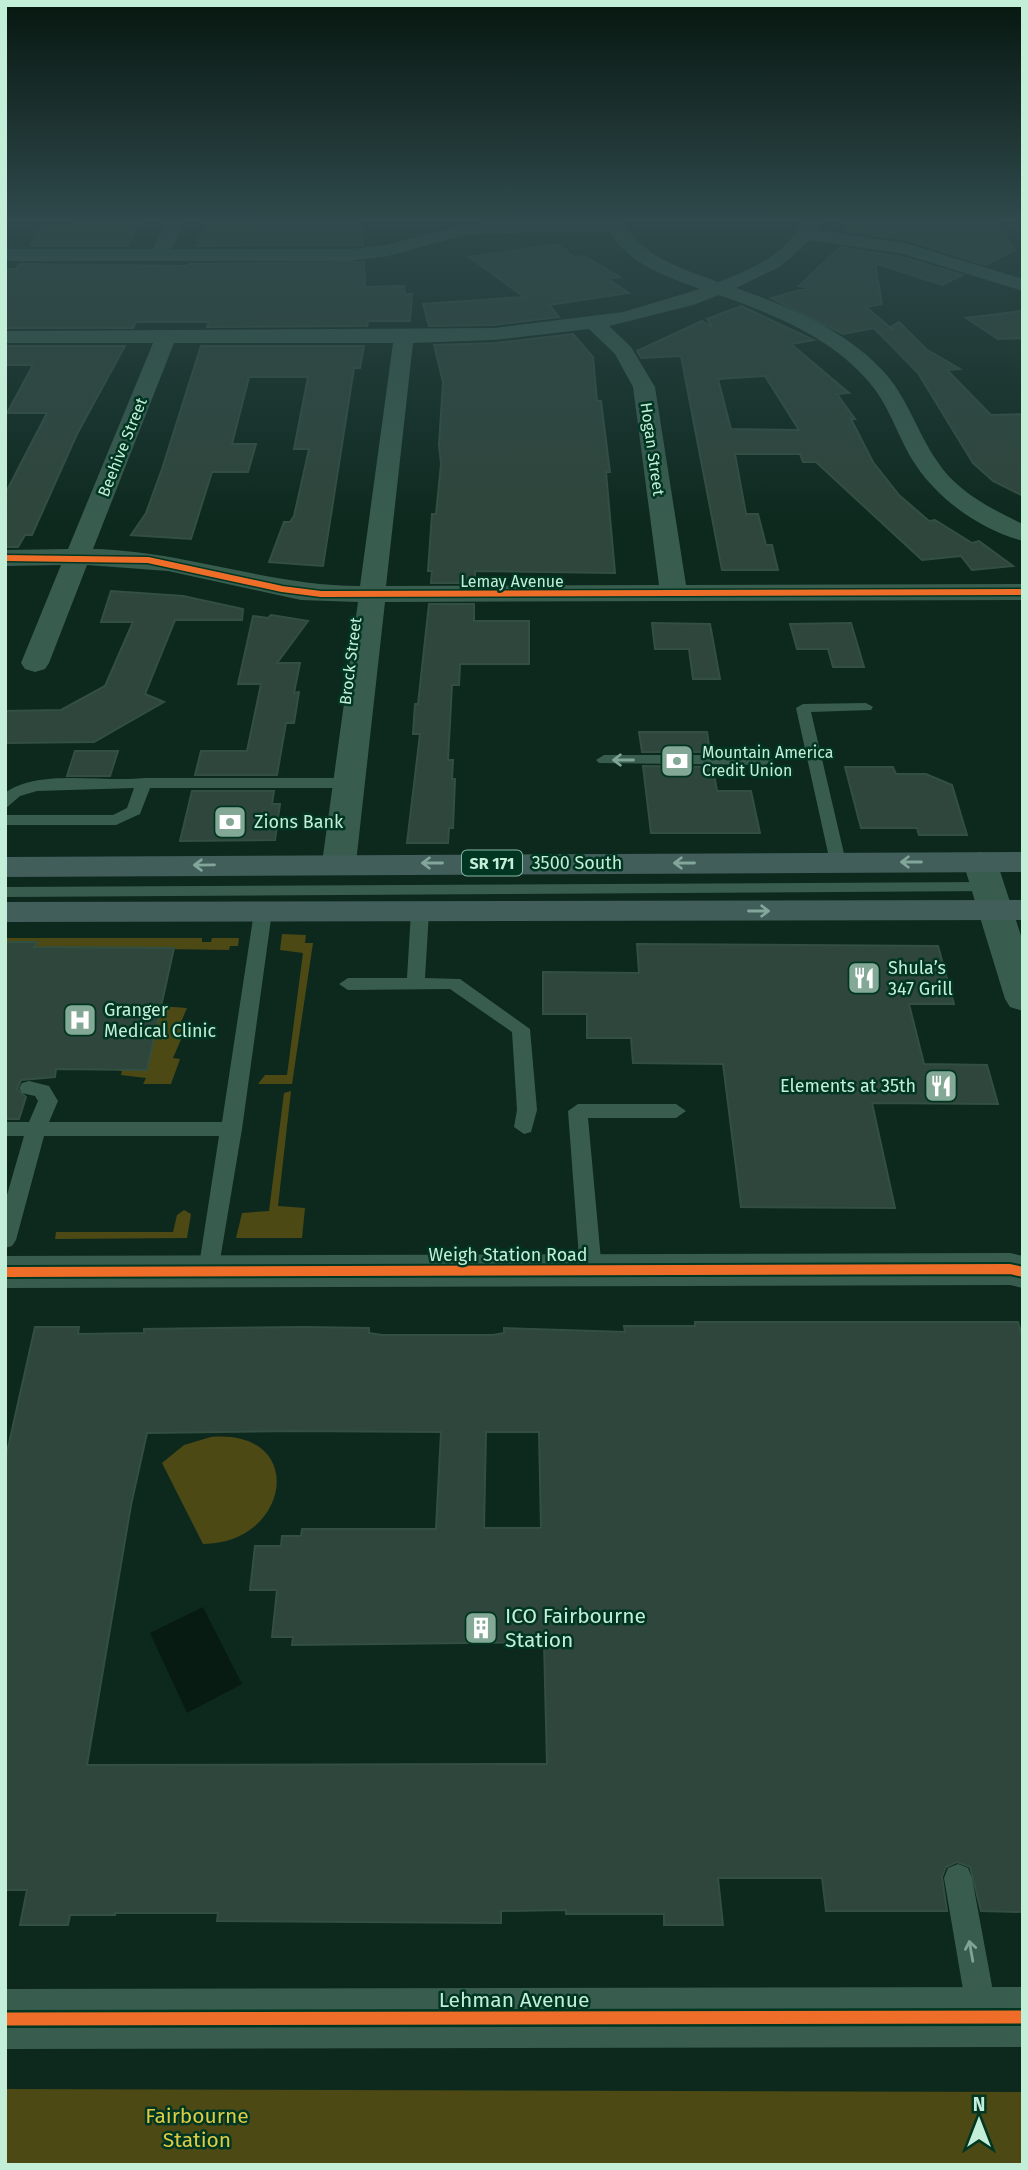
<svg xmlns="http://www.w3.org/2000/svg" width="1028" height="2170" viewBox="0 0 1028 2170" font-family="'Fira Sans',sans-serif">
<rect width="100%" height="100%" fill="#0d291e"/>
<path fill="#4c4915" d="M282 934 306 935 305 943H313L292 1084H258L265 1075H287L303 953 280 950Z
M5 938H202V942H211L212 938H239L238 946H230L229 950 34 947 36 942H5Z
M159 1006 187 1008 181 1022 188 1023 173 1058 180 1059 171 1084H143L146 1078 121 1075 122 1071 110 1069 147 1070Z
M291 1091 278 1206 305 1208 302 1238H236L242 1213 269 1211 284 1093Z
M184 1210 191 1214 187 1238 55 1239 56 1232H173L177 1215Z
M211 1437C309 1429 290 1544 203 1544L162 1463 184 1445Z
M5 2089 1023 2092V2165H5Z"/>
<path fill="#071b12" d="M203 1607 242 1684 187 1713 150 1633Z"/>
<path fill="#2e463b" stroke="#334f42" stroke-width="2" fill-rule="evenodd" d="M77 221H140L128 246H30L41 228H73Z
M207 221H362L363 245 196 246Z
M845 221 997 223 1015 250 985 265 906 240 844 231Z
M557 244 575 257 584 256 620 277 608 279 629 293 549 305 559 317 494 325 429 326 423 304 524 297 469 257Z
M840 247 902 257 963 275 942 285 875 263 882 304 866 307 893 330 891 327 899 322 926 349 960 369 947 370 991 415 1023 414V496L993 481 973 463 918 373 874 328 843 334 771 298 808 288 799 286Z
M364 262 365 287 404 286 405 294H412L410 321H368L367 326 207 327 209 322H136L133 328H5V269H16L19 264 187 266 189 264Z
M741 306 814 340 791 344 849 393 837 394 855 419H851L873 462 899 495 929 521 935 520 972 543 979 541 1013 566 972 570 961 556 922 560 816 462H803L800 454H735L746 514H758L766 545H772L778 570H722L681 356 641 358 637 351 702 321 713 328 707 319ZM765 376 799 430 731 429 718 379Z
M1023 311V338L998 339 966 318Z
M573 334 593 357 597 401H601L610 472H606L615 573 475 571V583H431L432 571H428L432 514H436L441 464 439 445 443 382 434 345 494 343Z
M5 346H125L77 434 32 535H25L18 547H5V494L47 413H7L33 365H5Z
M201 346H364L360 368H354L323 566 269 562 284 522H290L294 516 309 449H294L308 377H249L232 444H256L248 472H212L191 539 131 535 146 513 162 469Z
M111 591 183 596 243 609 242 620H175L145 694 164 702 94 742 5 743V711L61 710 105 686 133 622H101Z
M429 604H474V621H529V664H460L459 685H452L448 760H453L452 779H455L453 828H449L448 843H407L420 734H413L415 704H418Z
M271 615 308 621 277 663H300L294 693 299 692 294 723H286L277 775H195L201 751H247L261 684H238L253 616 268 618Z
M652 623 710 624 720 679H693L689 649H655Z
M851 623 864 667H833L828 649H797L790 624Z
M639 732H707L710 752H642Z
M75 751H118L110 776H67Z
M643 766 713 767 717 791H751L760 833H651Z
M845 767H893L896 774H926L952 785 967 835H919L917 828H861Z
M192 791H274L272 804H280L275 840 180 841Z
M5 942H37L34 947 174 948 147 1070 56 1069 55 1077 21 1080 17 1089 26 1097 19 1119H5Z
M637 944 938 946 954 1004H909L924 1064 987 1065 998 1104 872 1103 895 1208 741 1207 723 1064 633 1063 631 1038H587V1014H543V972L639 973Z
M695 1322H1018L1023 1339V1912L981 1911 970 1867 957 1862 946 1867 942 1877 947 1911H826L822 1878H718L723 1925H664V1914H566V1910L501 1911V1923L217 1921 218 1913H115V1915H70L68 1925H20L27 1890H5V1461L35 1327H79L78 1334 144 1333V1329L304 1327 369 1328V1333L382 1335H493L504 1333V1328L625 1332 624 1326H695ZM294 1431 441 1432 436 1529H302L301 1536H282L281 1546H255L250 1590H277L272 1637H293L292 1645 544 1642 547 1764 87 1765 131 1505 147 1433ZM486 1432H539L541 1528H484Z"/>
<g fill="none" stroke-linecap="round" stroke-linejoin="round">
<path fill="#385d4f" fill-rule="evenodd" d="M866 703 873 707 871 710 811 712 846 862 838 867 830 862 796 708 803 704Z
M604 755H765L773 760 765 765 599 763 596 760Z
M144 778H349L357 783 349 788H150L140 814 116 825H5V815H113L127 808 134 788 37 791 20 796 5 809V793C38 768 105 783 144 778Z
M987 882 993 883 995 887 993 891 5 897V887Z
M263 907 272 912 242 1129 217 1278H201L198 1272 219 1136H44L16 1240 12 1246 5 1248V1202L24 1136H5V1122H29L38 1101 35 1096 22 1093 19 1088 22 1083 29 1081 49 1086 58 1101 49 1122H222L254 912Z
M420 907 429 912 425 978 460 979 530 1029 537 1110 531 1132 524 1134 514 1127 517 1110 512 1032 450 989 348 990 339 984 348 978H407L411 912Z
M578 1104H676L686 1111 676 1118H588L602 1271 599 1277H583L580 1271 568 1111Z
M958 1864 968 1868 972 1878 997 2013 993 2024 982 2028 971 2024 967 2013 944 1878 948 1868Z"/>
<path fill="#385d4f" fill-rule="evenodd" d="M166 221H184L172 249H350L387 245 468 224 623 221C641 257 683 269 718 282 751 269 786 255 803 221H821L817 230 905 243 1023 279V291L903 254 810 240 781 266 736 288C790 307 846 330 885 373 908 399 917 432 937 461 956 491 991 509 1023 524V541C978 529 933 496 910 456 896 431 888 404 869 382 831 337 773 314 719 295L693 305 609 326 631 347 655 387 686 585 1023 584V600L385 602 356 863 351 870 339 873 327 870 322 863 358 602 301 600 168 571 87 565 49 663 45 669 35 672 25 669 21 663 61 565 5 566V550L68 549 153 343H5V331L494 328 623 312 700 289C669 277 626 264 610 231L468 234 388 256 350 261H5V249H153ZM589 329 615 354 633 387 659 585 386 586 413 343 494 340ZM174 343H393L360 586C269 586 185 551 93 549Z
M980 852 992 855 997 862 1023 942V1011L1010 1007 1005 999 963 862 968 855Z
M1010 1253 1023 1256V1288L1010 1285 5 1288V1256Z
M1023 1987V2047L5 2049V1989Z"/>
<path fill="#415e5b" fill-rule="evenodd" d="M1023 852V872L5 877V857Z
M1023 900V920L5 922V902Z"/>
<defs>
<path id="cycleway-far2" d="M5 558 148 560 282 589 321 594 1023 592"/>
<path id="cycleway-far1" d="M5 1272 1010 1269 1023 1272"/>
<path id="cycleway" d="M5 2019 1023 2017"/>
</defs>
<use href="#cycleway-far2" stroke="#003622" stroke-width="9"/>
<use href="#cycleway-far1" stroke="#003622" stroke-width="14"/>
<use href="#cycleway" stroke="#003622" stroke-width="18"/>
<use href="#cycleway-far2" stroke="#ee6e29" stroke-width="6"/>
<use href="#cycleway-far1" stroke="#ee6e29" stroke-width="10"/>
<use href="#cycleway" stroke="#ee6e29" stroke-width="13"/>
</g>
<defs><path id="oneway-shaft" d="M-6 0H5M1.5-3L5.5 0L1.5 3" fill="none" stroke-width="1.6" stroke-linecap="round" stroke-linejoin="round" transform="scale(1.75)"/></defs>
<g stroke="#7ea693">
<use href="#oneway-shaft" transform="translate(623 760) rotate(180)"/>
<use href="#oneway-shaft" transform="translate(971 1951) rotate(-100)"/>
</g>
<g stroke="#82a699">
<use href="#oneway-shaft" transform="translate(911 862) rotate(180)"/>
<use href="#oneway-shaft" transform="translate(432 863) rotate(180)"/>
<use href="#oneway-shaft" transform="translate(684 863) rotate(180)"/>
<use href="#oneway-shaft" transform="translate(204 865) rotate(179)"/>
<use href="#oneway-shaft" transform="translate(759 911)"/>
</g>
<linearGradient id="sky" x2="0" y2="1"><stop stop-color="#071710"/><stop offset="0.42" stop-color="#2f494c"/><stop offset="1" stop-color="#2f494c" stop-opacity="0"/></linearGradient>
<rect width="1028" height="525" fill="url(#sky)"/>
<defs>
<symbol id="bank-square" viewBox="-11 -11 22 22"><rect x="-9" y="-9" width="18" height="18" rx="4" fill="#83a996" stroke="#003622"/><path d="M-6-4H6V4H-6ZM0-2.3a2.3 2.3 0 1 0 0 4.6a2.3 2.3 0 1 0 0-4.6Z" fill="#fff"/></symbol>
<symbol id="restaurant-square" viewBox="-11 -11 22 22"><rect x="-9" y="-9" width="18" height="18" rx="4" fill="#83a996" stroke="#003622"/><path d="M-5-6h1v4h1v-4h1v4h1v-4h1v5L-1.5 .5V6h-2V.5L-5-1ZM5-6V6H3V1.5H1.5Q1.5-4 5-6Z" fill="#fff"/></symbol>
<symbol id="hospital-square" viewBox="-11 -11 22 22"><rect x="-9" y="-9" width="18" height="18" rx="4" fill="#83a996" stroke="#003622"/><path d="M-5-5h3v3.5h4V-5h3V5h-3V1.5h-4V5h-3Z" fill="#fff"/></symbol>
<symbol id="building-square" viewBox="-11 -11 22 22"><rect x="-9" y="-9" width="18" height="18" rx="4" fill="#83a996" stroke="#003622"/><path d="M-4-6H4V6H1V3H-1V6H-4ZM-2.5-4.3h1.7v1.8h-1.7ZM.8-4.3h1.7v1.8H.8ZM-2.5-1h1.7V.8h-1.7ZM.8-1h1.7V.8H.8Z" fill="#fff"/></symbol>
</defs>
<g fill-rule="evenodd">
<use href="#bank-square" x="658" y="742" width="38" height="38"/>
<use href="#bank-square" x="211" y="803" width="38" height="38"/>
<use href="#restaurant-square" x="845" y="959" width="38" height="38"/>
<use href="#hospital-square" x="61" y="1001" width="38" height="38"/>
<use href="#restaurant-square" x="922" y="1067" width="38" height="38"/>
<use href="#building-square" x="462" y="1609" width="38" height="38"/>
</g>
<g text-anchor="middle" stroke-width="5" stroke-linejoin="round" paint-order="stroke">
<g font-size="16" fill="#c3eed7" stroke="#003622">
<text transform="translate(122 447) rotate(-68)" y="6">Beehive Street</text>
<text transform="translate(653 449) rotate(82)" y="6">Hogan Street</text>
<text x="512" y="587">Lemay Avenue</text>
<text transform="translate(350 661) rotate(-83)" y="6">Brock Street</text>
</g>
<g font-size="16" fill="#c3eed7" stroke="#003622" text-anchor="start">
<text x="702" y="758">Mountain America<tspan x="702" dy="18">Credit Union</tspan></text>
</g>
<rect fill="#003622" stroke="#88b7a1" stroke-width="2" x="462" y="850.5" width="60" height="25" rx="5"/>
<g font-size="16" font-weight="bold" fill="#c3eed7">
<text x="492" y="869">SR 171</text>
</g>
<g font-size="18" fill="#c3eed7" stroke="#003622" text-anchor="start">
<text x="254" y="828">Zions Bank</text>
<text x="888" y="974">Shula’s<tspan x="888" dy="21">347 Grill</tspan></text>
<text x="104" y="1016">Granger<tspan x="104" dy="21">Medical Clinic</tspan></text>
<text x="916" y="1092" text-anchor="end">Elements at 35th</text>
</g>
<g font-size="18" fill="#c3eed7" stroke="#003622">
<text x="577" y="869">3500 South</text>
<text x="508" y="1261">Weigh Station Road</text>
</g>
<g font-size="21" fill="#c3eed7" stroke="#003622" text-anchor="start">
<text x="505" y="1623">ICO Fairbourne<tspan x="505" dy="24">Station</tspan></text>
</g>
<g font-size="21" fill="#c3eed7" stroke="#003622">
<text x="514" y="2007">Lehman Avenue</text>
</g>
<g font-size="21" fill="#decc42" stroke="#003622">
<text x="197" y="2123">Fairbourne<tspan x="197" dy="24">Station</tspan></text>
</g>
</g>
<rect width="1028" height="2170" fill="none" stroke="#c3eed7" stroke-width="14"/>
<g transform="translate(979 2121)" stroke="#003622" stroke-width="5" paint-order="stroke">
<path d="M0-5L12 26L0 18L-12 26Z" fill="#c3eed7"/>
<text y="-10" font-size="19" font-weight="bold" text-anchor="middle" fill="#c3eed7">N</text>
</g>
</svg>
